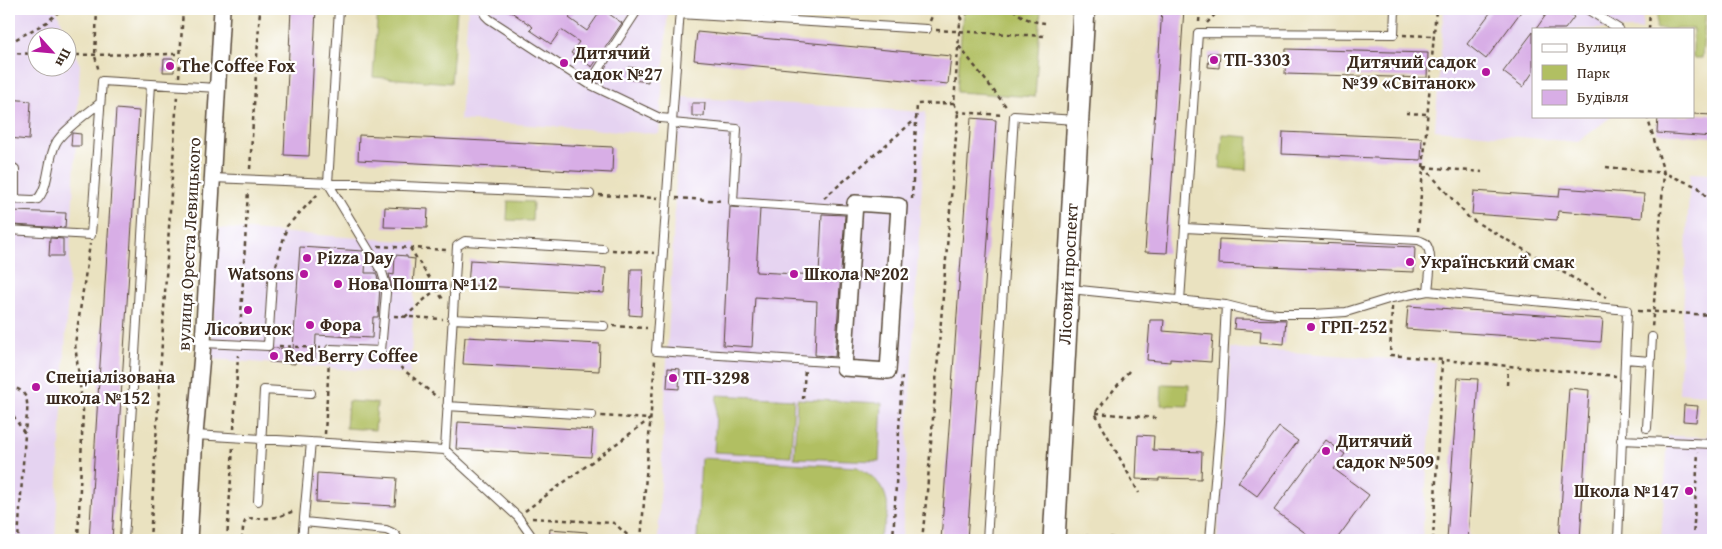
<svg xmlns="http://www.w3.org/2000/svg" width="1722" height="549" viewBox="0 0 1722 549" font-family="'Gentium Book Plus',serif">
<rect width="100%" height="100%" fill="#fff"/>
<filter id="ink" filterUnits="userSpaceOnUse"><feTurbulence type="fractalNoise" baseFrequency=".02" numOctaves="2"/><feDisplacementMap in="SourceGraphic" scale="10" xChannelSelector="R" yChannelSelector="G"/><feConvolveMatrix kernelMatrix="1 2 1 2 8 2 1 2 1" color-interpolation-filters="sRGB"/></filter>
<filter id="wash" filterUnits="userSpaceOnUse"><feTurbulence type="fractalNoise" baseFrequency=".0096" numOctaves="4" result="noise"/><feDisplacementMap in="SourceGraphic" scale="20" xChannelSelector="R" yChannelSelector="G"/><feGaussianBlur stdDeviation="1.12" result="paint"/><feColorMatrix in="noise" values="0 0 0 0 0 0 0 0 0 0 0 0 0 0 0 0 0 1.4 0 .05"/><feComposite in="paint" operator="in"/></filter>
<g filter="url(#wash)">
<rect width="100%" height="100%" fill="#eae2c0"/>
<path fill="#e5d3f1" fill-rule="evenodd" d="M9 9H56L80 65 55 540H9ZM38 38H68V68H38Z
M468 9H668L659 134 460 120Z
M1444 9H1643L1642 29H1533V116H1612L1578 142 1435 130Z
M680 97 926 112 902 540H658Z
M1690 173 1713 174V540H1661L1668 436 1707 437 1709 395 1679 393Z
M219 228 417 242 410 374 211 359Z
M1231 348 1435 362 1422 540H1217Z"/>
<path fill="#b1bf62" stroke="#767440" d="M378 9H457L451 83 373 77Z
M963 9H1041L1035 97 957 92Z
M1658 9H1706L1702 58H1693V29H1656Z
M1223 135 1249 137 1247 170 1220 168Z
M508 201 533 202 532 221 507 220Z
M1162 384 1189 385 1188 406 1161 405Z
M717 395 794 399 791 456 714 452Z
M797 399 882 403 879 461 794 458Z
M348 401 377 403 375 430 346 428Z
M701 458 857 467C889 483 896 509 877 540H697Z"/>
<g id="blocks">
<path fill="#d8aee6" d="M291 9H316L309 156 284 155Z
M507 9H575L569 18 587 31 602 9 622 23 592 67 571 53 579 42 561 30 551 44 530 30 533 27Z
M1162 9H1184L1167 253 1145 252Z
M1493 9H1523L1486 59 1467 44Z
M1550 9H1563L1574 17 1565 29H1536Z
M697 32 951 56 948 84 694 60Z
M1533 32V72L1523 87 1503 72Z
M1286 49 1428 53 1427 78 1285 74Z
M1209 53H1220L1219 68 1208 67Z
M164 59H174V72H163Z
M628 67 649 70 648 82 626 79Z
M9 99 31 101 29 140 9 138Z
M692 103H705L704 116H692Z
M116 109 139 111 135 177 112 540H89Z
M1693 114 1713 115V137L1657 133 1658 116H1693Z
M971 118 996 120 982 329 967 540H941Z
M1283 132 1422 138 1421 160 1282 154Z
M72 133 81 134V146H71Z
M359 135 613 147 612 173 358 160Z
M1560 188 1644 194 1642 218 1558 211 1557 220 1472 214 1474 191 1559 197Z
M385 207 428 209 427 228 384 227Z
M730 207 760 209 756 272 819 275 822 214 845 215 835 357 815 355 817 301 755 297 752 347 723 345Z
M13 211 66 213 65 228 12 225Z
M50 238 63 239V256H49Z
M1219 239 1415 247 1414 272 1218 264Z
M300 247 363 251 366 256 365 273H376L380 286 378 317H373L372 338 316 335 315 360 296 359 295 364 269 362V351L273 348 293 349Z
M395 255 407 256V258L415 259 413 284H405V291L392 290 389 274 394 275Z
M470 260 606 268 604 293 468 285Z
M631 269H643L641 316 629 315Z
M1408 306 1603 319 1601 342 1406 329Z
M1235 319 1286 320 1284 344 1260 342 1261 331 1234 329Z
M1150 320H1164L1163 331 1213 335 1211 362 1170 359V362L1147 360Z
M465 337 600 344 599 371 463 364Z
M668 368 680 369 679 389 667 388Z
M1458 378 1478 379 1474 441 1468 540H1447Z
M1569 388 1589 390 1580 540H1559Z
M1684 405 1698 406 1696 422 1683 421Z
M458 422 593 430 591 457 456 449Z
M1279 427 1298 441 1257 496 1238 482Z
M1138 435 1154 436 1153 450 1202 452 1201 479 1159 478V480L1136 479Z
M1326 440 1345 454 1334 469 1369 495 1336 540H1315L1274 510Z
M317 473 397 478 395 506 316 502Z
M550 529 587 532V540H549Z"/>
</g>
</g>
<g filter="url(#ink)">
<use href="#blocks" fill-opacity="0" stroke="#554636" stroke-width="1"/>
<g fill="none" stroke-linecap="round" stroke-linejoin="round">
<defs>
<path id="lane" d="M486 9 485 15 489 19 589 84 638 9
M680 9 656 351 844 363
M1587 9 1619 29
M679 14 927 29
M589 84 660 118 672 119
M672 123 737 129 733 202 854 210
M9 165 15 169V200
M212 178 590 194
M9 199 33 200 38 199C50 184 47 160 56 143 62 131 89 112 100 103
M1185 228 1418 240C1419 240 1425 243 1425 243 1434 251 1429 280 1428 291
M9 230 91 235 102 81 217 88
M1070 289 1226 305 1246 310 1277 314H1314L1346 312 1392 298 1428 291 1627 310 1618 540
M1180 301 1198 33 1394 34 1395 9
M452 319 604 326
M203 343 268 346 272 282
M330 349 381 351 386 293V285L382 272 328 183 339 9
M1625 359 1650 361
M447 406 592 415
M1647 428 1652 337
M195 435 445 450 518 517 530 534V540
M1621 440 1713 444
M445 450 457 246 465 241 603 249
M258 501 264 390 311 393
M304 522 386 530C391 532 397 534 398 540
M124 540 151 84
M302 540 311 442
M987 540 1014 116 1076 120
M1210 540 1220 422 1226 305"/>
<path id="street" d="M855 203 899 206 888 371 844 368Z
M189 540 195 435 203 343 222 9"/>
<path id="secondary" d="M1054 540 1084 9"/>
</defs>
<use href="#lane" stroke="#554636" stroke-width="10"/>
<use href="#street" stroke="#554636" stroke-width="18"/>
<use href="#secondary" stroke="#554636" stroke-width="24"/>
<path stroke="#554636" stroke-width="2.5" stroke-dasharray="4 4" stroke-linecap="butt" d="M97 9 95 56 99 72
M1013 9C1022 18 1032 22 1045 23
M960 20 972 9
M930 21 935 9
M1199 22 1200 9
M1207 23 1220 9
M1649 29 1650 9
M936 30 1044 36
M1403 35 1434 36
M9 43 47 22 62 9
M959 46 1008 109
M9 53 38 54
M68 55 180 54
M179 77 183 9
M954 103 958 112 1003 115
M1406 113 1427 114
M1647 116 1664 173 1698 187 1713 204
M1424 167 1469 218 1606 297
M1424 167 1482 172
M1606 167 1664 173 1652 328
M250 169 260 9
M599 195 658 198
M676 198 723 201
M824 198 916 119
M912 199 917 104 954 103 961 9
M1418 231 1436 9
M378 246 447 250
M410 248 444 301
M612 250 654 253
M274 273 287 226 319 193
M1713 306V373
M1392 307 1390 355 1616 376
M1638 311 1713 315
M394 316 443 319
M405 317 444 282
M613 326 647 328
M240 334 248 190
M279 346 321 348
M388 357 438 398
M1129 371 1095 413 1139 493
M1507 385 1508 368
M9 387C35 389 26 414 25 433
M803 399 805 369
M9 409 25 434 18 540
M1096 413 1156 418
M234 429 238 355
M325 434 329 359
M525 511 650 419 601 416
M532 518 614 523 633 540
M1086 536 1138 540
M78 540 83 410 75 344 90 244
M150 540 177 95
M227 540 233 447
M242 540C244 511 246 520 270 518 278 517 286 514 294 511
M641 540 655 360
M893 540 902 375
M922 540 927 492 958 112
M1433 540 1442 361
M1693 540 1698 452"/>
<use href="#lane" stroke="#fff" stroke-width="8"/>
<use href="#street" stroke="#fff" stroke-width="15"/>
<use href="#secondary" stroke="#fff" stroke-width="21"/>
</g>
</g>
<g fill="#b5179e" stroke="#fff" stroke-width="2">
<circle cx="1214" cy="60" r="5"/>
<circle cx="564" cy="63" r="5"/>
<circle cx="170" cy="66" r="5"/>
<circle cx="1486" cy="72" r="5"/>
<circle cx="307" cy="258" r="5"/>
<circle cx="1410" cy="262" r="5"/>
<circle cx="304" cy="274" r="5"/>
<circle cx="794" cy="274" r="5"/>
<circle cx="338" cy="284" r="5"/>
<circle cx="248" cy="310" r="5"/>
<circle cx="310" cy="325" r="5"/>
<circle cx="1311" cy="327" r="5"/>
<circle cx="274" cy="356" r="5"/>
<circle cx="673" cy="378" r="5"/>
<circle cx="36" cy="387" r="5"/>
<circle cx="1326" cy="451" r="5"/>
<circle cx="1689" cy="491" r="5"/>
</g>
<g text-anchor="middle" stroke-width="4.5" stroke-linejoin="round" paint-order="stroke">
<g font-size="18" font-weight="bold" fill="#3b2a1e" stroke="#fff" text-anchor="start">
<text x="574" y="59">Дитячий<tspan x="574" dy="21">садок №27</tspan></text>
<text x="1224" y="66">ТП-3303</text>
<text x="1476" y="68" text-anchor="end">Дитячий садок<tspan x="1476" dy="21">№39 «Світанок»</tspan></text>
<text x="180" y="72">The Coffee Fox</text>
<text x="317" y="264">Pizza Day</text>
<text x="1420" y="268">Український смак</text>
<text x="294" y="280" text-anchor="end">Watsons</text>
<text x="804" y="280">Школа №202</text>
<text x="348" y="290">Нова Пошта №112</text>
<text x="320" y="331">Фора</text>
<text x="1321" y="333">ГРП-252</text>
<text x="248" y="335" text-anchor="middle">Лісовичок</text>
<text x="284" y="362">Red Berry Coffee</text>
<text x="46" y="383">Спеціалізована<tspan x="46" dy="21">школа №152</tspan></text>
<text x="683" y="384">ТП-3298</text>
<text x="1336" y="447">Дитячий<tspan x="1336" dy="21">садок №509</tspan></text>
<text x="1679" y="497" text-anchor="end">Школа №147</text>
</g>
<g font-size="18" fill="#3b2a1e" stroke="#fff">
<text transform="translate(189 244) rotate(-87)" y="6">вулиця Ореста Левицького</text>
<text transform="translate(1068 274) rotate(-87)" y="6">Лісовий проспект</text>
</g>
</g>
<rect width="1722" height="549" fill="none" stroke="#fff" stroke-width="30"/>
<rect x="1532" y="28" width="162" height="90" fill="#ffffff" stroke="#b1aaa5"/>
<rect x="1542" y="44" width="25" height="8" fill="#ffffff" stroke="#b1aaa5"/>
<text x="1577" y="52" font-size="15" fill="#3b2a1e">Вулиця</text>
<rect x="1542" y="65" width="25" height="15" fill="#b1bf62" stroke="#b1aaa5"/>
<text x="1577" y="78" font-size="15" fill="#3b2a1e">Парк</text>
<rect x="1542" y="90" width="25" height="15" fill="#d8aee6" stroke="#b1aaa5"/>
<text x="1577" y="102" font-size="15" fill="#3b2a1e">Будівля</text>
<g transform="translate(52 52) rotate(117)"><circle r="24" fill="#ffffff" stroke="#b1aaa5"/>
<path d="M0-4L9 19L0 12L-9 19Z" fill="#b5179e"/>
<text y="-8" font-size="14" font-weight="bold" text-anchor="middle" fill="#3b2a1e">Пн</text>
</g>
</svg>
